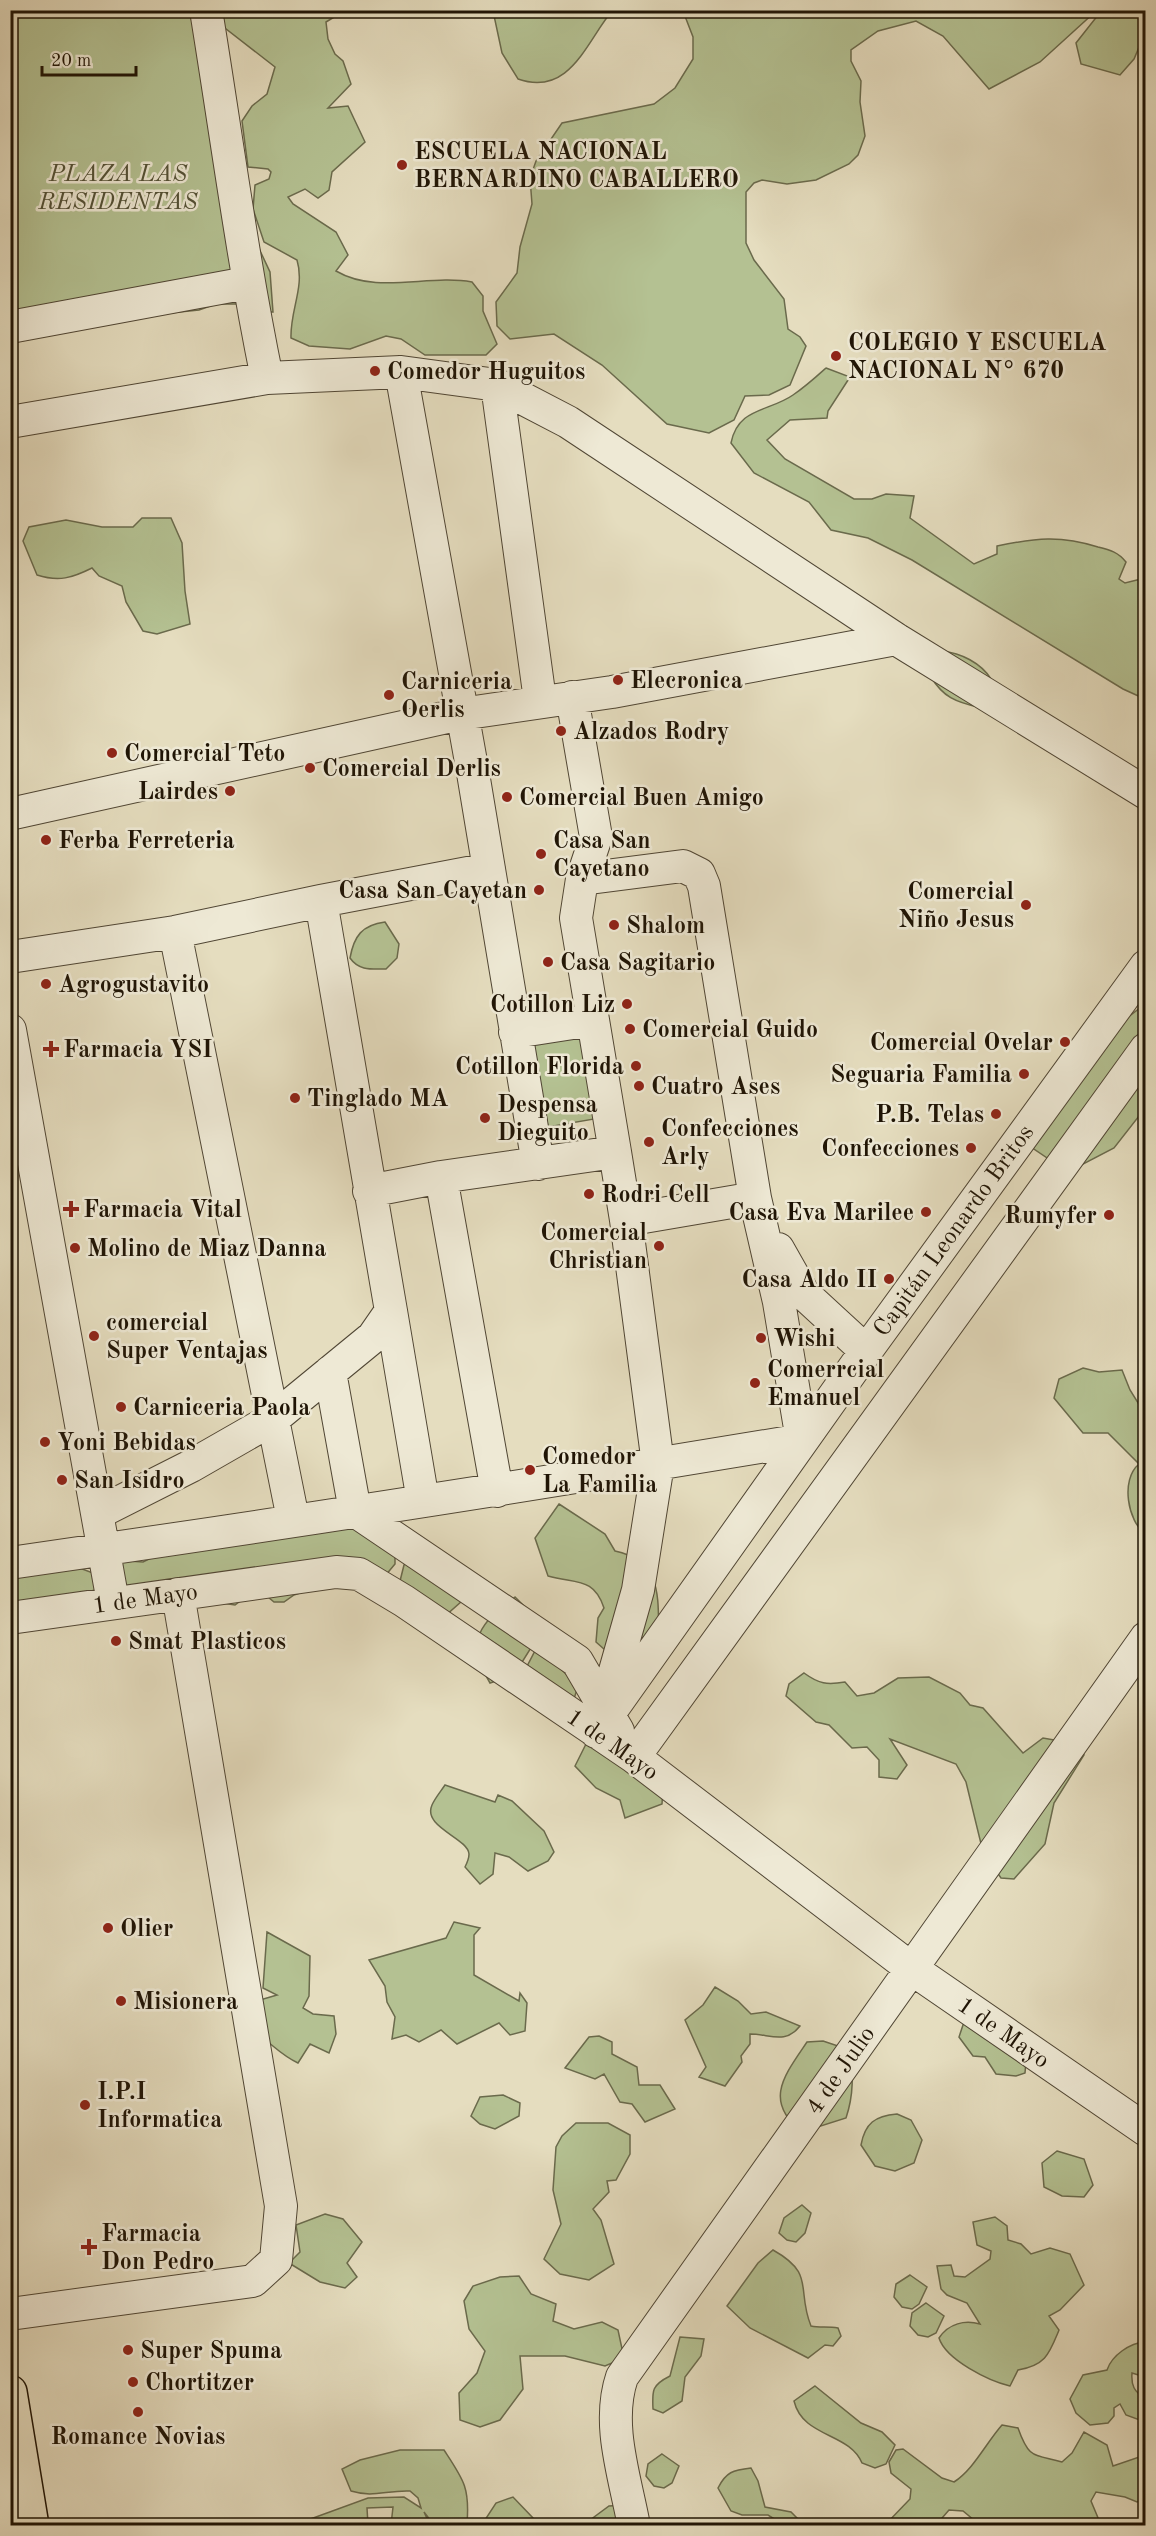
<svg xmlns="http://www.w3.org/2000/svg" width="1156" height="2536" viewBox="0 0 1156 2536" font-family="'Old Standard TT',serif">
<rect width="100%" height="100%" fill="#e5ddbf"/>
<filter id="stains"><feTurbulence type="fractalNoise" baseFrequency=".00333" numOctaves="4"/><feColorMatrix values="0 0 0 0 .2 0 0 0 0 .09 0 0 0 0 .02 0 0 0 .5 -.17"/></filter>
<radialGradient id="worn" r=".72"><stop offset=".6" stop-color="#630" stop-opacity="0"/><stop offset="1" stop-color="#630" stop-opacity=".3"/></radialGradient>
<path fill="#b4c192" stroke="#6a6a4c" stroke-width="1.5" d="M1102 10 1144 11 1145 33 1134 59 1120 75 1081 64 1076 43Z
M11 11H203L255 240 270 272 273 312H257L236 304H216L199 310 140 316 11 343Z
M224 11H338L336 16 326 22 328 39 335 54 343 61 351 84 328 108 348 106 365 142 332 172 329 190 318 198 305 189 288 197 293 204 336 232 348 255 336 271C377 295 428 274 472 282L483 296V311L497 344 486 355H425L401 339 386 336 350 349 309 346 291 338C290 310 305 287 297 260L264 242 253 209 255 185 269 179 271 172 268 169 248 167 242 121 252 106 267 94 275 67 221 25Z
M493 11V10L612 11C586 42 570 97 518 79L502 53Z
M683 11H1096L1040 62 989 89 943 36 916 21 878 31 851 50V61L861 81 860 102 865 136 858 155 849 164 816 180 787 184 762 180 754 183 746 192V243L754 260 784 299 788 329 800 337 806 346 790 385 769 395 745 396 734 420 709 433 667 424 602 365 554 334 510 339 497 326 496 302 517 273 520 247 532 204 530 178 536 161 562 123 654 104 675 88 693 59V37Z
M826 368 850 377 828 411 827 418 790 420 767 440 785 459 854 499H872L886 494 914 496 910 518 974 564 997 554V546C1036 538 1060 535 1098 547 1110 550 1118 552 1126 562L1119 579 1125 583 1145 578V699L1123 689 912 560 868 538 831 530 809 502 754 473 731 443C738 407 769 412 793 395 805 387 816 377 826 368Z
M142 518H171L182 543 185 591 190 624 157 634 143 631 126 602 122 586 99 576 92 568C72 578 59 582 37 575L23 541 29 527 66 520 102 527H133Z
M942 651C961 653 981 663 991 679L978 707C956 702 943 697 931 677Z
M385 922 399 944 397 958 386 969C372 969 359 971 350 958 354 936 362 925 385 922Z
M1145 1004V1105L1143 1111 1114 1148 1068 1172 1025 1143 1105 1035Z
M582 1028 600 1118 548 1127 533 1045Z
M1083 1368 1099 1372 1122 1370 1130 1390 1145 1414V1534C1128 1521 1120 1480 1139 1464L1108 1433H1083L1054 1398 1059 1379Z
M559 1504 605 1534 615 1551C666 1562 657 1603 659 1644L613 1657 596 1642 598 1618 604 1608C594 1577 576 1584 548 1576L535 1538Z
M336 1518 395 1552V1564L385 1576 333 1582 294 1595 284 1602H274L262 1592 251 1593 235 1605 126 1589 114 1560 143 1562 157 1555Z
M416 1557 462 1601 445 1616 399 1585 404 1565Z
M77 1567 93 1573 101 1589 11 1606 10 1577Z
M515 1597 534 1616 539 1635 514 1675 490 1683C464 1641 480 1623 515 1597Z
M538 1645C550 1662 565 1671 578 1686L574 1699 522 1697 505 1688 504 1684 523 1674Z
M804 1673C819 1684 827 1685 845 1682L857 1696 874 1693 898 1678 929 1677 960 1693 970 1705 983 1708 1023 1753 1043 1738 1071 1743 1084 1755 1054 1803 1045 1844 1014 1879 1001 1878 983 1852 966 1782 956 1764 890 1739 907 1765 897 1779 879 1777V1760L867 1747 852 1748 829 1725 816 1722 786 1696 789 1684Z
M588 1740 663 1788 662 1804 625 1818 620 1800 596 1788 575 1766Z
M445 1785 495 1802 498 1795 512 1801 544 1831 554 1852 548 1861 528 1871 509 1857 495 1853 493 1874 480 1884 465 1867C467 1863 469 1858 469 1854 468 1838 422 1827 432 1805 435 1798 441 1791 445 1785Z
M454 1922 480 1928 474 1935V1975L519 2001 520 1993 527 2003 525 2031 510 2035 499 2023 457 2044 441 2030 419 2042 406 2035 392 2039 395 2017 387 2002 385 1986 369 1960 446 1938Z
M267 1932 310 1956 309 1996 303 2008 313 2014 334 2016 336 2034 329 2053 310 2044 298 2063C283 2056 276 2048 263 2038L253 2002 277 1995 263 1988Z
M715 1987 738 2001 751 2014 766 2012 800 2026C785 2045 770 2034 750 2034V2044L741 2056 742 2062 725 2086 699 2077 706 2067 685 2020 703 2005Z
M964 2022 1028 2039 1025 2073 1016 2076 996 2074 985 2057 973 2056 959 2037Z
M599 2036 612 2042V2054L637 2067 639 2085H660L675 2109 645 2122 632 2104 620 2102 604 2074 595 2079 565 2068 589 2037Z
M823 2041 850 2050C853 2075 854 2094 846 2118L802 2132C763 2101 784 2076 807 2042Z
M503 2095 520 2103 519 2116 495 2129 480 2124 471 2116 480 2097Z
M897 2114 911 2120 922 2140 914 2163 895 2171 875 2166 861 2145C865 2123 875 2116 897 2114Z
M576 2123H608L630 2135V2154L616 2180 607 2181 609 2192 593 2209 601 2220 614 2264 589 2280 560 2274 544 2259 561 2224 553 2190 556 2147 562 2136Z
M1057 2151 1084 2159 1093 2185 1084 2197 1062 2196 1044 2187 1042 2163Z
M802 2205 811 2213 805 2233 796 2242 787 2240 779 2233 784 2218Z
M325 2214 343 2219 362 2242 347 2263 357 2277 345 2288 320 2282 289 2263 300 2252 296 2225Z
M995 2217 1007 2226 1008 2240 1021 2244 1031 2254 1050 2248 1070 2254 1084 2285 1060 2310 1049 2316 1059 2330C1049 2354 1046 2365 1018 2370L1010 2386C989 2381 946 2360 939 2338 949 2323 965 2320 980 2324L967 2303 947 2295 941 2289 937 2266 951 2265 954 2276 965 2277 990 2259 991 2251 977 2245 973 2222Z
M773 2250C816 2274 796 2289 811 2326 820 2328 828 2326 838 2328L841 2336 833 2346 825 2345 808 2358 750 2328 727 2306 758 2263Z
M910 2275 927 2287 919 2304 912 2309 902 2307 894 2297 896 2284Z
M519 2276 531 2294 556 2304 553 2321 574 2329 602 2322 618 2330 624 2358 605 2366 565 2356H520L523 2389 500 2420 480 2427 460 2420 459 2393 477 2373 485 2351 469 2329 464 2301 473 2286 500 2277Z
M926 2303 944 2316 936 2333 928 2337 918 2335 910 2326 912 2313Z
M680 2337 704 2339 701 2356 685 2377 682 2401 663 2413 653 2409C652 2390 652 2385 670 2376Z
M1145 2342V2377L1132 2373C1131 2385 1134 2392 1145 2398V2422L1126 2415 1120 2404 1114 2408V2416L1108 2423 1090 2425 1076 2413 1070 2399 1083 2375 1107 2370C1112 2355 1130 2343 1145 2342Z
M815 2386 861 2423 882 2432 895 2445 886 2464 875 2468 862 2463C849 2432 803 2438 794 2401Z
M1002 2425 1018 2428C1029 2459 1033 2454 1062 2462L1072 2453 1084 2432 1107 2445 1113 2466 1145 2455V2498L1137 2502 1125 2497 1096 2492 1091 2501 1101 2525H980L963 2511 949 2510 936 2525H885L910 2499 911 2489 891 2473 889 2462 896 2450 903 2449 942 2478 954 2482C974 2469 986 2443 1002 2425Z
M400 2450H444C463 2479 470 2487 467 2523H483L496 2503 513 2497 533 2518 535 2525H434L424 2512 430 2525H391L393 2507 367 2508 368 2525H294L368 2498 404 2497 421 2508 418 2498 410 2491C386 2490 374 2498 351 2491L342 2469 360 2460Z
M662 2454 679 2466 672 2483 664 2488 654 2486 646 2476 648 2464Z
M751 2468 758 2481 765 2507 791 2512 799 2520 806 2519 819 2525H784L768 2515H742L731 2511 718 2488C726 2472 733 2470 751 2468Z
M625 2505 635 2526H582L609 2506Z"/>
<g fill="none" stroke-linecap="round" stroke-linejoin="round">
<defs>
<path id="street" d="M206 10C226 133 242 256 267 378
M10 327 247 283
M401 372 473 773 538 1164
M497 385 540 700
M10 422 267 378 401 372 497 385 568 422 896 639 1146 793
M572 697 596 837 582 879 576 918 615 1152
M10 814 461 714 612 692 896 639
M175 932 293 1519
M10 957 175 932 321 901 489 869
M10 1030 113 1602
M515 1032 592 1020
M441 1177 497 1491
M369 1191 441 1177 615 1152 626 1220 755 1198
M778 1249 803 1293 866 1351
M391 1311 423 1501
M330 1372 355 1511 577 1661 618 1731
M98 1513 191 1466 273 1419 373 1337 391 1311 321 901
M10 1563C275 1525 539 1484 802 1440L779 1302 755 1198 704 886 699 874 683 866 582 879
M10 1618 336 1572 359 1574 404 1601 634 1757 912 1969 1146 2130
M610 1702 613 1678 638 1590 658 1464 626 1220
M596 1732 856 1365 1146 966
M634 1757 1146 1049
M10 2314 253 2281 276 2260 281 2206 178 1594
M634 2526C625 2477 606 2424 622 2377L1146 1638"/>
<path id="primary" d="M10 2392 32 2526"/>
</defs>
<use href="#street" stroke="#504634" stroke-width="34"/>
<use href="#primary" stroke="#1f1405" stroke-width="36"/>
<use href="#street" stroke="#eee9d5" stroke-width="32"/>
<use href="#primary" stroke="#e5ddbf" stroke-width="33"/>
</g>
<g fill="#8f2418" stroke="#eee9d5" stroke-width="2">
<circle cx="402" cy="165" r="6"/>
<circle cx="836" cy="356" r="6"/>
<circle cx="375" cy="371" r="6"/>
<circle cx="618" cy="680" r="6"/>
<circle cx="389" cy="695" r="6"/>
<circle cx="561" cy="731" r="6"/>
<circle cx="112" cy="753" r="6"/>
<circle cx="310" cy="768" r="6"/>
<circle cx="230" cy="791" r="6"/>
<circle cx="507" cy="797" r="6"/>
<circle cx="46" cy="840" r="6"/>
<circle cx="541" cy="854" r="6"/>
<circle cx="539" cy="890" r="6"/>
<circle cx="1026" cy="905" r="6"/>
<circle cx="614" cy="925" r="6"/>
<circle cx="548" cy="962" r="6"/>
<circle cx="46" cy="984" r="6"/>
<circle cx="627" cy="1004" r="6"/>
<circle cx="630" cy="1029" r="6"/>
<circle cx="1065" cy="1042" r="6"/>
<path d="M48 1040h6v6h6v6h-6v6h-6v-6h-6v-6h6z"/>
<circle cx="636" cy="1066" r="6"/>
<circle cx="1024" cy="1074" r="6"/>
<circle cx="639" cy="1086" r="6"/>
<circle cx="295" cy="1098" r="6"/>
<circle cx="996" cy="1114" r="6"/>
<circle cx="485" cy="1118" r="6"/>
<circle cx="649" cy="1142" r="6"/>
<circle cx="971" cy="1148" r="6"/>
<circle cx="589" cy="1194" r="6"/>
<path d="M68 1200h6v6h6v6h-6v6h-6v-6h-6v-6h6z"/>
<circle cx="926" cy="1212" r="6"/>
<circle cx="1109" cy="1215" r="6"/>
<circle cx="659" cy="1246" r="6"/>
<circle cx="75" cy="1248" r="6"/>
<circle cx="889" cy="1279" r="6"/>
<circle cx="94" cy="1336" r="6"/>
<circle cx="761" cy="1338" r="6"/>
<circle cx="755" cy="1383" r="6"/>
<circle cx="121" cy="1407" r="6"/>
<circle cx="45" cy="1442" r="6"/>
<circle cx="530" cy="1470" r="6"/>
<circle cx="62" cy="1480" r="6"/>
<circle cx="116" cy="1641" r="6"/>
<circle cx="108" cy="1928" r="6"/>
<circle cx="121" cy="2001" r="6"/>
<circle cx="85" cy="2105" r="6"/>
<path d="M86 2238h6v6h6v6h-6v6h-6v-6h-6v-6h6z"/>
<circle cx="128" cy="2350" r="6"/>
<circle cx="133" cy="2382" r="6"/>
<circle cx="138" cy="2412" r="6"/>
</g>
<g text-anchor="middle" stroke-width="5" stroke-linejoin="round" paint-order="stroke">
<g font-size="24" font-weight="bold" fill="#1f1405" stroke="#eee9d5" text-anchor="start">
<text x="414" y="159">ESCUELA NACIONAL<tspan x="414" dy="28">BERNARDINO CABALLERO</tspan></text>
<text x="848" y="350">COLEGIO Y ESCUELA<tspan x="848" dy="28">NACIONAL N° 670</tspan></text>
<text x="387" y="379">Comedor Huguitos</text>
<text x="630" y="688">Elecronica</text>
<text x="401" y="689">Carniceria<tspan x="401" dy="28">Oerlis</tspan></text>
<text x="573" y="739">Alzados Rodry</text>
<text x="124" y="761">Comercial Teto</text>
<text x="322" y="776">Comercial Derlis</text>
<text x="218" y="799" text-anchor="end">Lairdes</text>
<text x="519" y="805">Comercial Buen Amigo</text>
<text x="58" y="848">Ferba Ferreteria</text>
<text x="553" y="848">Casa San<tspan x="553" dy="28">Cayetano</tspan></text>
<text x="527" y="898" text-anchor="end">Casa San Cayetan</text>
<text x="1014" y="899" text-anchor="end">Comercial<tspan x="1014" dy="28">Niño Jesus</tspan></text>
<text x="626" y="933">Shalom</text>
<text x="560" y="970">Casa Sagitario</text>
<text x="58" y="992">Agrogustavito</text>
<text x="615" y="1012" text-anchor="end">Cotillon Liz</text>
<text x="642" y="1037">Comercial Guido</text>
<text x="1053" y="1050" text-anchor="end">Comercial Ovelar</text>
<text x="63" y="1057">Farmacia YSI</text>
<text x="624" y="1074" text-anchor="end">Cotillon Florida</text>
<text x="1012" y="1082" text-anchor="end">Seguaria Familia</text>
<text x="651" y="1094">Cuatro Ases</text>
<text x="307" y="1106">Tinglado MA</text>
<text x="497" y="1112">Despensa<tspan x="497" dy="28">Dieguito</tspan></text>
<text x="984" y="1122" text-anchor="end">P.B. Telas</text>
<text x="661" y="1136">Confecciones<tspan x="661" dy="28">Arly</tspan></text>
<text x="959" y="1156" text-anchor="end">Confecciones</text>
<text x="601" y="1202">Rodri Cell</text>
<text x="83" y="1217">Farmacia Vital</text>
<text x="914" y="1220" text-anchor="end">Casa Eva Marilee</text>
<text x="1097" y="1223" text-anchor="end">Rumyfer</text>
<text x="647" y="1240" text-anchor="end">Comercial<tspan x="647" dy="28">Christian</tspan></text>
<text x="87" y="1256">Molino de Miaz Danna</text>
<text x="877" y="1287" text-anchor="end">Casa Aldo II</text>
<text x="106" y="1330">comercial<tspan x="106" dy="28">Super Ventajas</tspan></text>
<text x="773" y="1346">Wishi</text>
<text x="767" y="1377">Comerrcial<tspan x="767" dy="28">Emanuel</tspan></text>
<text x="133" y="1415">Carniceria Paola</text>
<text x="57" y="1450">Yoni Bebidas</text>
<text x="542" y="1464">Comedor<tspan x="542" dy="28">La Familia</tspan></text>
<text x="74" y="1488">San Isidro</text>
<text x="128" y="1649">Smat Plasticos</text>
<text x="120" y="1936">Olier</text>
<text x="133" y="2009">Misionera</text>
<text x="97" y="2099">I.P.I<tspan x="97" dy="28">Informatica</tspan></text>
<text x="101" y="2241">Farmacia<tspan x="101" dy="28">Don Pedro</tspan></text>
<text x="140" y="2358">Super Spuma</text>
<text x="145" y="2390">Chortitzer</text>
<text x="138" y="2444" text-anchor="middle">Romance Novias</text>
</g>
<g font-size="24" font-style="italic" fill="#535136" stroke="#eee9d5">
<text x="118" y="181">PLAZA LAS<tspan x="118" dy="28">RESIDENTAS</tspan></text>
</g>
<g font-size="24" fill="#1f1405" stroke="#eee9d5">
<text transform="translate(953 1230) rotate(-54)" y="8">Capitán Leonardo Britos</text>
<text transform="translate(145 1598) rotate(-8)" y="8">1 de Mayo</text>
<text transform="translate(613 1744) rotate(35)" y="8">1 de Mayo</text>
<text transform="translate(1004 2032) rotate(35)" y="8">1 de Mayo</text>
<text transform="translate(840 2070) rotate(-55)" y="8">4 de Julio</text>
</g>
</g>
<rect width="1156" height="2536" fill="none" stroke="#e5ddbf" stroke-width="36"/>
<rect x="12" y="12" width="1132" height="2512" fill="none" stroke="#1f1405" stroke-width="3"/>
<rect x="18" y="18" width="1120" height="2500" fill="none" stroke="#1f1405" stroke-width="1.5"/>
<path d="M42 66v9h94v-9" fill="none" stroke="#1f1405" stroke-width="3"/>
<text x="51" y="66" font-size="18" fill="#1f1405" stroke="#eee9d5" stroke-width="4.5" paint-order="stroke">20 m</text>
<rect width="100%" height="100%" filter="url(#stains)"/>
<rect width="100%" height="100%" fill="url(#worn)"/>
</svg>
